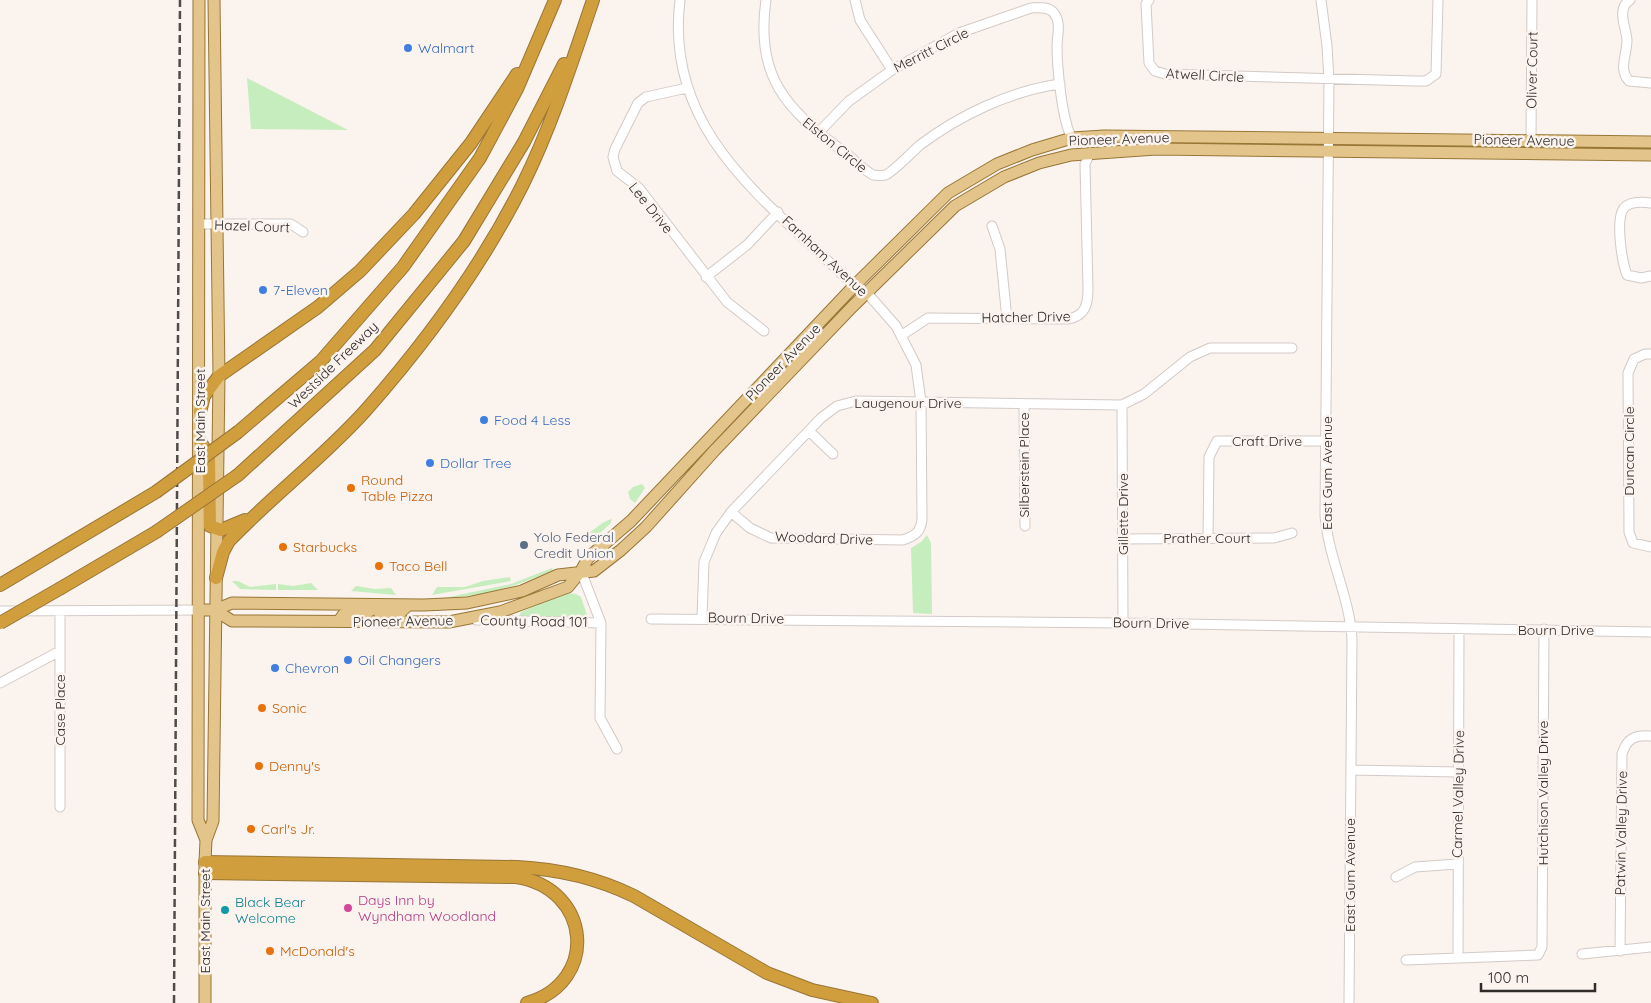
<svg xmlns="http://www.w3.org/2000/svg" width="1651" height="1003" viewBox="0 0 1651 1003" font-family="Quicksand,sans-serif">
<rect width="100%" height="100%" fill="#fbf3ee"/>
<path fill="#c6edbd" d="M247 78 348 130 251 129Z
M642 484 645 488 635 503 630 499 628 492 633 487Z
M612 519 610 524 588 543H581L585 535C595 530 602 521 612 519Z
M927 535 931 543 932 614 913 613 911 548 921 542Z
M552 568 553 570 551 571C517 586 482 597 444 598L511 584Z
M510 577 511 581 432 595 437 587H465L483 581Z
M232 581H238L250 587 276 584V590L240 589Z
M311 583 318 590H278V584L293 586Z
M356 586 375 589 391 588 396 595 351 591Z
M567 593 576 594 581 597 587 615 577 619 519 617 521 612Z"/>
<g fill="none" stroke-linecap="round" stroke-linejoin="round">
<defs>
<path id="minor" d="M680 0C664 130 763 198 846 278L867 293 896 326 916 365 921 402 922 519C921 532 915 536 903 540L771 538 750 528 731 512
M766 0C755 75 785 109 843 151 854 159 862 169 873 175 877 175 882 176 885 175 891 174 913 151 920 145 960 115 1010 91 1060 84
M855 0 860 20 892 70
M1149 0 1146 4 1149 63 1155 71 1165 74 1415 81H1426L1436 74 1438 0
M1321 0 1327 46 1329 80 1325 515C1328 558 1350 597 1352 640L1349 1003
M1630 0C1616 9 1626 27 1627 40 1627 55 1618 69 1629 81L1651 83
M687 88 646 97 638 103 615 149 613 157 617 171 639 188 727 302 764 331
M818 133 849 101 892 70 959 33 1031 8C1038 8 1047 6 1053 12 1062 22 1057 35 1057 46 1057 66 1062 122 1072 138
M1531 140 1532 0
M1651 203C1643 202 1630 201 1624 208 1615 219 1622 262 1627 275L1641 278 1651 276
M200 224H291L303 232
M992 226 1000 249 1007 319
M706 277 747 245 778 212
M902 335 928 318 1068 319C1085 316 1088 305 1088 289L1085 164 1090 153
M1651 354H1645L1634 359 1628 373 1629 532 1633 543 1651 547
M1024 404 1025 526
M1122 405 1123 623
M1122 405 1144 394 1190 357 1210 348H1292
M809 431 833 454
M1208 538 1209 457 1217 441H1325
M1123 539 1274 538 1292 533
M581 571 601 623 600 718 617 749
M0 611 198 610
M702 617 704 562 716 533 731 512 821 418 837 406 856 401 1122 405
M651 619 1123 623 1651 632
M476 620 601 623
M0 683 60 651
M1351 770 1458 772
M60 807V612
M1396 877 1415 867 1457 864
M1620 951 1622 754C1627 738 1635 735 1651 736
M1582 954 1651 947
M1458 958 1459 630
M1406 960 1538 955 1542 947 1544 629"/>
<path id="major" d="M199 0 198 820 206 840
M198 610H215L232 603 424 605 467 603 522 591 558 575 594 571 621 550 646 527 715 450 852 307 955 206 1004 177 1039 163 1071 155 1156 149 1651 155
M215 610 232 621 449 622 500 612 568 587 581 571 588 558 631 521 855 285 948 193 997 164 1032 150 1072 138 1104 136 1651 142
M380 615 399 614 408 605
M339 621 343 615 365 613 381 605
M205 1003V862L206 840 213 821 219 376 214 0"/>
<path id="highway" d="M200 412 204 396 219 376 318 307 360 271 414 214 471 143 517 74
M238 432 321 361 403 267 480 158 517 89 555 0
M200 441 209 456 210 526 221 530 245 520
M238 475 375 350 464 241 524 142 564 64
M216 578 223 552 229 541C273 495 324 457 366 410 427 341 482 266 523 184 552 125 572 62 593 0
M0 585 156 492
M61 588 156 532
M205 862 517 867C559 869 597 878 634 896L767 973 812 990 872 1003
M205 873 516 877C591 888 600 982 527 1003"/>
</defs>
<use href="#minor" stroke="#d2cac6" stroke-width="11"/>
<use href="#major" stroke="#987636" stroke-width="13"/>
<use href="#highway" stroke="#987636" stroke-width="14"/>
<use href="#minor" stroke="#fff" stroke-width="9"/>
<use href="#major" stroke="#e3c58b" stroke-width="11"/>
<use href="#highway" stroke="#d19e3d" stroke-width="12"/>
<path stroke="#504c4a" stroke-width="2.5" stroke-dasharray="8 4" stroke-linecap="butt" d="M174 1003 180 0"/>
<defs>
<path id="highway-bridge" d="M156 492 238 432
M156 532 238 475
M0 623 61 588"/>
</defs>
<use href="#highway-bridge" stroke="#987636" stroke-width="14" stroke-linecap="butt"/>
<use href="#highway-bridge" stroke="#d19e3d" stroke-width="12"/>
</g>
<g fill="#3f7fe0" stroke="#fbf3ee" stroke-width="2">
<circle cx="408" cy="48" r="5"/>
<circle cx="263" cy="290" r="5"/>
<circle cx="484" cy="420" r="5"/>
<circle cx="430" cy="463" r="5"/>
<circle cx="348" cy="660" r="5"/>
<circle cx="275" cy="668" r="5"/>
</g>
<g fill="#e8710a" stroke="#fbf3ee" stroke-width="2">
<circle cx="351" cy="488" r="5"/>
<circle cx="283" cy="547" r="5"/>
<circle cx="379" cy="566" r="5"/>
<circle cx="262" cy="708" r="5"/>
<circle cx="259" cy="766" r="5"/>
<circle cx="251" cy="829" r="5"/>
<circle cx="270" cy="951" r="5"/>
</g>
<circle fill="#5c6f8a" stroke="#fbf3ee" stroke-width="2" cx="524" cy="545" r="5"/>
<circle fill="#d1479c" stroke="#fbf3ee" stroke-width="2" cx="348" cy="908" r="5"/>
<circle fill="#0f9aa8" stroke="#fbf3ee" stroke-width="2" cx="225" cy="910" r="5"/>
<g text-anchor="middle" stroke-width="5" stroke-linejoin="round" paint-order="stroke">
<g font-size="14" fill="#366cbe" stroke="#fbf3ee" text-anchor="start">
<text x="418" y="53">Walmart</text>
<text x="273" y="295">7-Eleven</text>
<text x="494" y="425">Food 4 Less</text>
<text x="440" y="468">Dollar Tree</text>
<text x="358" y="665">Oil Changers</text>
<text x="285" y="673">Chevron</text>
</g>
<g font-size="14" fill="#2e2b29" stroke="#fbf3ee">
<text transform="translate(931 50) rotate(-27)" y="5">Merritt Circle</text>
<text transform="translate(1532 70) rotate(-89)" y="5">Oliver Court</text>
<text transform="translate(1205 75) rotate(3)" y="5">Atwell Circle</text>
<text transform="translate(1119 139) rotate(-2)" y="5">Pioneer Avenue</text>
<text transform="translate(1524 140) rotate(1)" y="5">Pioneer Avenue</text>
<text transform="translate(835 145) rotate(39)" y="5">Elston Circle</text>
<text transform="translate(651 208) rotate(51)" y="5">Lee Drive</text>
<text transform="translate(252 226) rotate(2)" y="5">Hazel Court</text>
<text transform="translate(825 256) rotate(43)" y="5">Farnham Avenue</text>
<text transform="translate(1026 317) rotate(-1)" y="5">Hatcher Drive</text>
<text transform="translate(783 362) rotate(-46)" y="5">Pioneer Avenue</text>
<text transform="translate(333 365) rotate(-44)" y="5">Westside Freeway</text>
<text x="908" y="408">Laugenour Drive</text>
<text transform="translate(200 421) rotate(-90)" y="5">East Main Street</text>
<text x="1267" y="446">Craft Drive</text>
<text transform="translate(1629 451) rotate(-90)" y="5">Duncan Circle</text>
<text transform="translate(1024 465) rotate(-90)" y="5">Silberstein Place</text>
<text transform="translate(1327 473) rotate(-90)" y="5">East Gum Avenue</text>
<text transform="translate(1123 514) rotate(-90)" y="5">Gillette Drive</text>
<text transform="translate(824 538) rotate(2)" y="5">Woodard Drive</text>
<text x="1207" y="543">Prather Court</text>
<text transform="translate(746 618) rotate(1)" y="5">Bourn Drive</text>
<text transform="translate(403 621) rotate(-1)" y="5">Pioneer Avenue</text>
<text transform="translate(534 621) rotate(1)" y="5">County Road 101</text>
<text transform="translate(1151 623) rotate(1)" y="5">Bourn Drive</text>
<text x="1556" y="635">Bourn Drive</text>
<text transform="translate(60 710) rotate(-90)" y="5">Case Place</text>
<text transform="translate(1543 793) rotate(-90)" y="5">Hutchison Valley Drive</text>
<text transform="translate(1458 794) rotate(-89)" y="5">Carmel Valley Drive</text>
<text transform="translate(1621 833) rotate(-89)" y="5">Patwin Valley Drive</text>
<text transform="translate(1350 875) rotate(-90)" y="5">East Gum Avenue</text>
<text transform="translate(205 921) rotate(-90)" y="5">East Main Street</text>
</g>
<g font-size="14" fill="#c56008" stroke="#fbf3ee" text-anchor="start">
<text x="361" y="485">Round<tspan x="361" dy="16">Table Pizza</tspan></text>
<text x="293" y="552">Starbucks</text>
<text x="389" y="571">Taco Bell</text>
<text x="272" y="713">Sonic</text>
<text x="269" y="771">Denny's</text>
<text x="261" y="834">Carl's Jr.</text>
<text x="280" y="956">McDonald's</text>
</g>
<g font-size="14" fill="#4e5e75" stroke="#fbf3ee" text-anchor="start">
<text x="534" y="542">Yolo Federal<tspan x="534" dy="16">Credit Union</tspan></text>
</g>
<g font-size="14" fill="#b23c85" stroke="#fbf3ee" text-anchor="start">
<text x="358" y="905">Days Inn by<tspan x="358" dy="16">Wyndham Woodland</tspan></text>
</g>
<g font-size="14" fill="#0d838f" stroke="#fbf3ee" text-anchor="start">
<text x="235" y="907">Black Bear<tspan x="235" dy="16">Welcome</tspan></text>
</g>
</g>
<path d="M1481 983v8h114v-8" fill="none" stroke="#2e2b29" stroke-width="2.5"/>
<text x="1488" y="983" font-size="15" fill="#2e2b29" stroke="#fbf3ee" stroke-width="4" paint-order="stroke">100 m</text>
</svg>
